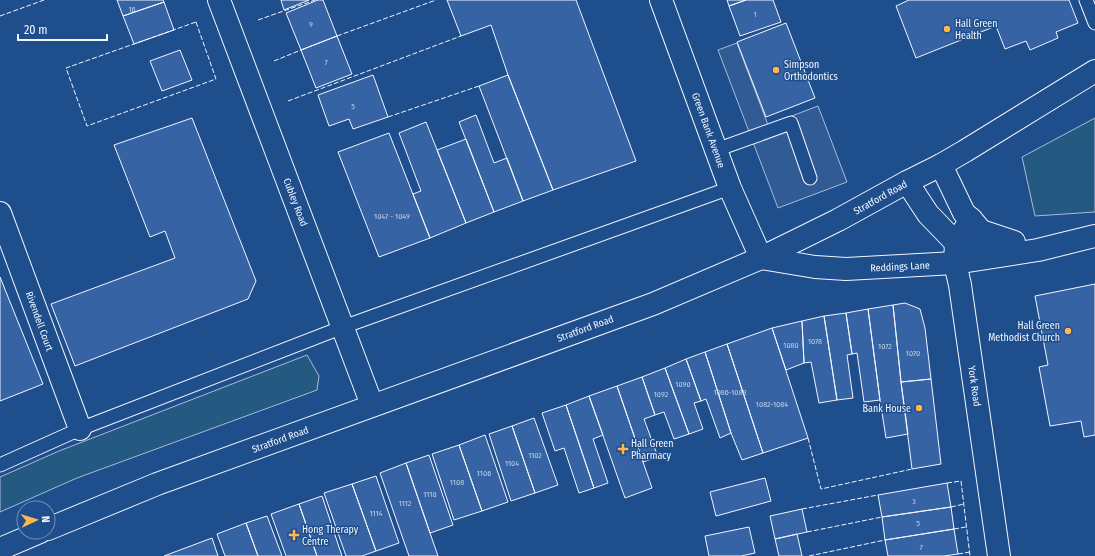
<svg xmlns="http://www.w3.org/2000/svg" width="1095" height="556" viewBox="0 0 1095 556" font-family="'Fira Sans Condensed',sans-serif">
<rect width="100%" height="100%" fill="#1f4e8c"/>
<path fill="#245a82" stroke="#a8bbd7" d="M1095 118V212L1035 216 1022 157Z
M307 355 319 376 317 390 77 478 0 512V477L59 451Z"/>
<path fill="#305b95" stroke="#a8bbd7" d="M737 43 768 125 818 106 847 182 778 208 718 50Z"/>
<path fill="#3563a3" stroke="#f2f6ff" d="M117 0H163L164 2 123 16Z
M281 0H309L284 10Z
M318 0H323L337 36 301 50 286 13Z
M447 0H576L636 161 553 190 508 75 491 25 461 36Z
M727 0H746L729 6Z
M746 0H773L781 22 740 36 729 6Z
M909 0H1069L1078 23 1056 32 1058 38 1030 50 1026 41 1005 49 996 26 916 58 896 6Z
M164 2 174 30 134 44 123 16Z
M786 23 815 98 766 117 737 42Z
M337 36 352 74 316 88 301 50Z
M180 50 192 80 162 91 150 61Z
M373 75 388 117 353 129 349 119 329 126 318 95Z
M508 75 553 190 523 201 479 86Z
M476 115 494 163 507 158 523 201 494 212 459 122Z
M192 118 256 281 248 299 75 366 51 304 175 258 165 231 150 237 114 145Z
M426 122 466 223 430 238 413 194 421 191 399 133Z
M389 133 430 238 379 257 338 152Z
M466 139 494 212 466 223 437 150Z
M0 277 43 384 0 401Z
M1095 284V435L1084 437 1081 421 1050 426 1039 367 1048 365 1035 296Z
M905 303 920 309 925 328 931 379 901 382 893 305Z
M893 305 901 382 908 434 886 438 880 400 868 309Z
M868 309 880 400 864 402 857 353 852 354 846 313Z
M846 313 852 354 847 355 853 398 837 400 824 316Z
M824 316 837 400 819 403 811 362 804 363 802 321Z
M802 321 804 363 786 370 772 328Z
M772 328 808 438 763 453 727 344Z
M727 344 763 453 742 460 731 433 705 352Z
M705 352 731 433 720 438 706 399 701 401 686 359Z
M686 359 701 401 694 403 703 429 689 434 665 368Z
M665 368 689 434 674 439 664 412 655 415 642 377Z
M642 377 655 415 644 419 658 457 643 462 617 386Z
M931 379 941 464 912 469 901 382Z
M617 386 652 488 625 498 589 396Z
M589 396 603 435 593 439 608 483 594 488 566 405Z
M566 405 594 488 579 493 564 448 555 451 542 413Z
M534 418 558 485 535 493 512 426Z
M512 426 535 493 511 501 489 434Z
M485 435 508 502 482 511 459 445Z
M459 445 482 511 454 520 432 454Z
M429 455 453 525 430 533 406 463Z
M406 463 430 533 438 556H409L380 473Z
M376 476 399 543 376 551 352 484Z
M765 478 771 501 716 516 710 492Z
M947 483 951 507 882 517 878 495Z
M352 484 376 551 362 556H346L324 493Z
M322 496 342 556H317L299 504Z
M299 504 317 556H286L271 514Z
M951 507 954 529 885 540 882 517Z
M802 509 807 532 775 539 770 516Z
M267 516 282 556H258L246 523Z
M246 523 258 556H225L217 534Z
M749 527 755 553 741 556H709L705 536Z
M954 529 958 554 944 556H888L885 540Z
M797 534 802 556H779L775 539Z
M212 538 218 556H164Z"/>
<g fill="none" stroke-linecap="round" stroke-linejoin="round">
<defs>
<path id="lane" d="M1086 0 1095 23
M716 150 791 123 810 178
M0 465 80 429 343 327 730 188"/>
<path id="street" d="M219 0 372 405
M661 0 730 188 761 258
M0 213 80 429
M971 219 956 243 955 263 960 285 999 556"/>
<path id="secondary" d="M941 165 964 213 971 219 981 231 1014 242
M907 182 928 214 956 243 976 247 999 248
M761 258 815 267 846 269 955 263 1038 250 1095 236"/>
<path id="highway" d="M48 529 157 484 653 304 761 258 838 220 907 182 941 165 965 151 1095 71
M0 549 40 532"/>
</defs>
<use href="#lane" stroke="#f2f6ff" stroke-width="15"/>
<use href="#street" stroke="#f2f6ff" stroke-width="24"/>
<use href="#secondary" stroke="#f2f6ff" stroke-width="24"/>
<use href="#highway" stroke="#f2f6ff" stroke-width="24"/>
<use href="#lane" stroke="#1f4e8c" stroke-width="13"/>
<use href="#street" stroke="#1f4e8c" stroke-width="22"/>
<use href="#secondary" stroke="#1f4e8c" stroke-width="22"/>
<use href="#highway" stroke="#1f4e8c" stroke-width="22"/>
<path stroke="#f2f6ff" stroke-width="1" stroke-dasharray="5 2" stroke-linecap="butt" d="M0 16 44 0
M258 20 315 0
M196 22 216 79 87 126 66 68Z
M337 36 436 0
M274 61 301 50
M288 101 461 36
M388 117 479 86
M808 438 821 489 912 469
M947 483 961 481 970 556
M951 507 964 504
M802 509 878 495
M954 529 966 527
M807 532 882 517
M958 554 970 552
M809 556 885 540"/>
</g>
<g fill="#ffb74d" stroke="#1f4e8c" stroke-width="1.5">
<circle cx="947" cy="29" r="4"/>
<circle cx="776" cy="70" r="4"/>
<circle cx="1068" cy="331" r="4"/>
<circle cx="919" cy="408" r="4"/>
<path d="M621 443h4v4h4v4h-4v4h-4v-4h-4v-4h4z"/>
<path d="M292 529h4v4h4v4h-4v4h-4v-4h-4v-4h4z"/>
</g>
<g text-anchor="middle" stroke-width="3" stroke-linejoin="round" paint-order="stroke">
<g font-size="8" fill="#c3d1e8">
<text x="132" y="12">16</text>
<text x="755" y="17">1</text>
<text x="311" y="27">9</text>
<text x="326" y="65">7</text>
<text x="353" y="109">5</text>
<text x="392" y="219">1047 - 1049</text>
<text x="815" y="344">1078</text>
<text x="791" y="348">1080</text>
<text x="885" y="349">1072</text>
<text x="913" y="356">1070</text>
<text x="683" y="387">1090</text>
<text x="730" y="395">1086-1088</text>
<text x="661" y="397">1092</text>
<text x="772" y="407">1082-1084</text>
<text x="535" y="458">1102</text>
<text x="512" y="466">1104</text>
<text x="484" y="476">1106</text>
<text x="457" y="485">1108</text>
<text x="430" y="497">1110</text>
<text x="914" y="504">3</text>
<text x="405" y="506">1112</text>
<text x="376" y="516">1114</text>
<text x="918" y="526">5</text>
<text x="921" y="550">7</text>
</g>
<g font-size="10" fill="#f2f6ff" stroke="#1f4e8c" text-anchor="start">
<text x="955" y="27">Hall Green<tspan x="955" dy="12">Health</tspan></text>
<text x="784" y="68">Simpson<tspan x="784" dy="12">Orthodontics</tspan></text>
<text x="1060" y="329" text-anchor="end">Hall Green<tspan x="1060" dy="12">Methodist Church</tspan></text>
<text x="911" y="412" text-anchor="end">Bank House</text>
<text x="631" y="447">Hall Green<tspan x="631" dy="12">Pharmacy</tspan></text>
<text x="302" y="533">Hong Therapy<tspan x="302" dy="12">Centre</tspan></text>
</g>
<g font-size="10" fill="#f2f6ff" stroke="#1f4e8c">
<text transform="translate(709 130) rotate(70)" y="4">Green Bank Avenue</text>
<text transform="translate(880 197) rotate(-29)" y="4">Stratford Road</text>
<text transform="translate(296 202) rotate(69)" y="4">Cubley Road</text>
<text transform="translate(900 266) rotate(-3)" y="4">Reddings Lane</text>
<text transform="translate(40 321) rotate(70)" y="4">Rivendell Court</text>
<text transform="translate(585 328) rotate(-20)" y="4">Stratford Road</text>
<text transform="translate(975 386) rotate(82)" y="4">York Road</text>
<text transform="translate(280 439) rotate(-20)" y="4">Stratford Road</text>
</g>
</g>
<g transform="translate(36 520) rotate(86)"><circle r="19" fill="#1f4e8c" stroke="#7391ba"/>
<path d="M0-3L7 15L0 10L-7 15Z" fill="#ffb74d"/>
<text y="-6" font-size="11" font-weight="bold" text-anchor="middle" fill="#f2f6ff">N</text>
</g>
<path d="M18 34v6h89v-6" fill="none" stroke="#f2f6ff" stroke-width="2"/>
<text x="24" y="34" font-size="12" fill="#f2f6ff" stroke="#1f4e8c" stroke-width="3" paint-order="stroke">20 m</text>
</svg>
